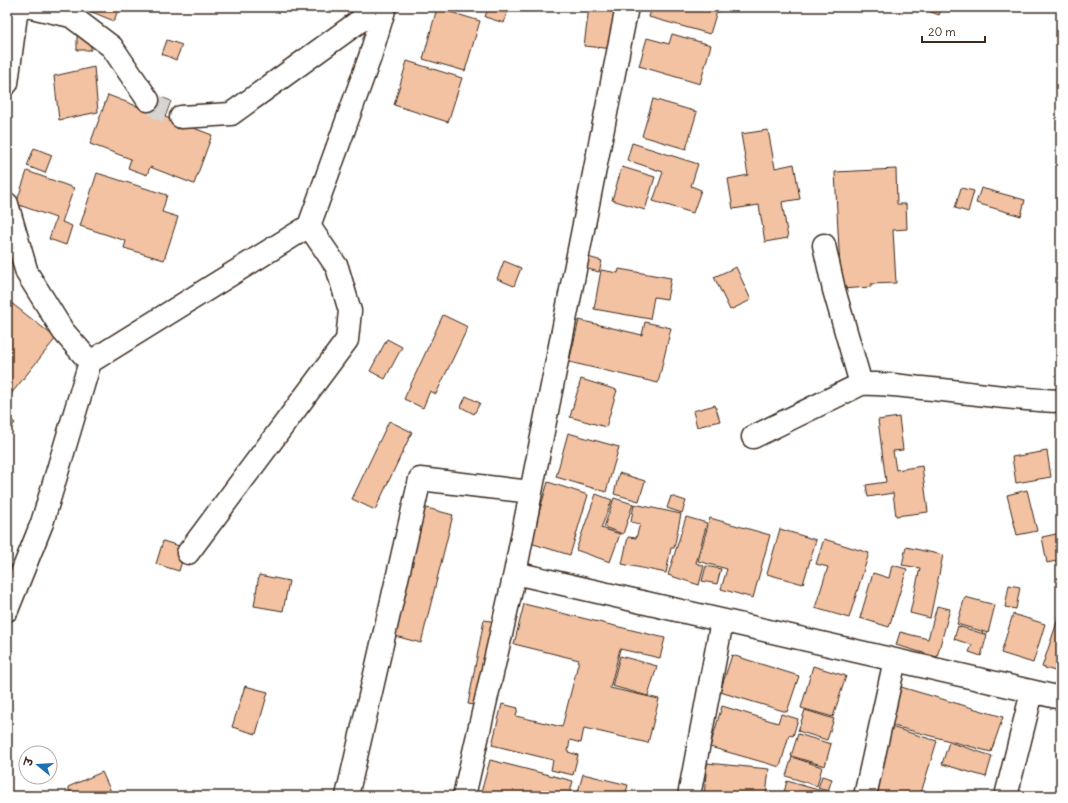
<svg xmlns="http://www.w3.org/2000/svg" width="1068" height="803" viewBox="0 0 1068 803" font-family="Delius,'Playpen Sans Deva',sans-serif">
<rect width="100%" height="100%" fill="#fff"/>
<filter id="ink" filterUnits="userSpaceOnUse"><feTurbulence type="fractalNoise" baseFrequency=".025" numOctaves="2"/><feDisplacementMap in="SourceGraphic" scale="8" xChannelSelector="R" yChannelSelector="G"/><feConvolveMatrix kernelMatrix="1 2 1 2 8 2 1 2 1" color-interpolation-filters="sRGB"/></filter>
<g filter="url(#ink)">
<path fill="#f2c2a2" stroke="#3b2a1e" d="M80 7H119L114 21Z
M488 7H509L504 23 485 17Z
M589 7H619L614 49 584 46Z
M652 7H720L719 12 717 11 710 34 649 17Z
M918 7H942L939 15Z
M437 8 480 21 465 71 423 59Z
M77 34H91V50H77Z
M672 34 711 45 700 84 639 66 647 38 669 44Z
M167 40 182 45 176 60 162 54Z
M407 61 462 78 448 122 394 105Z
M94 67 98 112 59 120 54 76Z
M108 95 152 112 158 96 171 101 165 117 212 135 194 184 150 167 147 175 128 168 131 159 90 144Z
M653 99 697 112 686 149 642 136Z
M768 130 775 168 794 164 800 199 782 202 788 238 765 242 759 205 733 209 728 179 748 175 741 134Z
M632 143 698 164 691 186 701 190 693 213 653 201 663 172 627 160Z
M34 148 52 155 45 173 27 166Z
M622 167 655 177 645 210 612 200Z
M896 169 897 204H906L907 229 893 230 896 283 871 284V287L841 289 835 172Z
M27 171 74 188 62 222 72 226 66 245 49 239 56 218 16 204Z
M97 173 167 195 162 212 178 217 164 260 124 248 126 241 80 226Z
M961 188 974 191 968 212 955 208Z
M981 188 1025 200 1021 216 976 203Z
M581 255 602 261 599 272 577 266Z
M504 261 521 268 514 286 497 279Z
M736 267 751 300 730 310 714 277Z
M619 269 671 278 667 299 654 297 650 319 594 309 601 270 618 273Z
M10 302 56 338 7 399V306Z
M443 315 468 327 436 394 430 391 423 408 404 399Z
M579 320 642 335 645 322 671 328 658 383 569 362Z
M387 339 402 347 385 379 370 371Z
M581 379 617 390 606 427 570 417Z
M466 396 480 403 474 414 461 407Z
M715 405 720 421 697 427 693 411Z
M7 417 15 423 7 433Z
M899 417 903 450 893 451 896 470 922 466 928 512 896 516 893 493 868 497 866 485 886 482 878 420Z
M389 421 412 432 375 510 352 499Z
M568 433 619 447 606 492 556 477Z
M1047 451 1051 477 1016 483 1012 457Z
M619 473 645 481 639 501 614 494Z
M548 482 588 495 570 555 530 543Z
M1027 490 1037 531 1017 535 1007 495Z
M596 494 612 500 601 528 620 534 610 562 576 550Z
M671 496 686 501 682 513 667 508Z
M614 498 633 504 623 534 604 527Z
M634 504 681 514 674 548H671L666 573 622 564 628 537 636 538 640 524 631 522Z
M423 507 453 515 421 643 391 635Z
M686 517 707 523 696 563 704 566 699 585 668 575Z
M710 518 770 535 753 598 721 589 727 569 698 561Z
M780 529 816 540 803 584 767 574Z
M1061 533V560L1047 563 1042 537Z
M824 539 869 553 849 618 815 608 828 567 816 564Z
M163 541 186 548 179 571 156 564Z
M906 547 943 555 930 618 910 613 920 568 902 565Z
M892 565 907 569 889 627 860 618 873 573 889 578Z
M706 566 721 569 717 584 702 581Z
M259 575 289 581 283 611 254 606Z
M1009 585 1020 587 1016 609 1005 607Z
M965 597 995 605 988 633 957 624Z
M524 604 665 638 660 658 620 649 610 688 659 699 648 743 584 728 581 743 570 740 568 752 578 755 573 775 551 770 553 760 492 745 502 704 518 708 516 716 562 727 579 660 514 644Z
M937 606 950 609 937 657 896 645 900 632 928 639Z
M1061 610V673L1042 667Z
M1013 614 1045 624 1033 663 1001 653Z
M484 620 497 622 480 706 468 704Z
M958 626 987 635 981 656 969 652 972 645 954 639Z
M732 655 799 676 787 712 720 692Z
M620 656 657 666 648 696 612 686Z
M813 666 846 676 833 717 801 708Z
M245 686 268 692 256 734 232 727Z
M901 687 1003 717 991 752 890 725Z
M722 706 778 723 781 714 798 719 793 736 789 735 780 767 710 747Z
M805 710 834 719 827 740 798 731Z
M891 727 937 741 920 796H871Z
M798 734 831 744 825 766 791 756Z
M949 742 992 756 986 777 942 764Z
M792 757 822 767 817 786 786 776Z
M490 760 573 781 569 796H480Z
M707 763 769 769 766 796H704Z
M102 772 113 796H72L68 787Z
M583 774 628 785 625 796H577Z
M822 776 832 779 828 791 818 788Z
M787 781 832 794V796H783Z"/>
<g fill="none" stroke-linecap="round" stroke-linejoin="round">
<path stroke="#d8d4d2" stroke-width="22" stroke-dasharray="22 11" stroke-linecap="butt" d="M148 100 160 109 181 117"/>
<defs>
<path id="minor" d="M31 7 71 16 112 47 148 100
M627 7 515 573 1061 698
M7 83 17 7
M181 117 231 114 379 7
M7 204 27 273 63 331 90 362 42 523 7 610
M824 245 834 290 861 384
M90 362 309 226
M753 437 861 384C881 383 901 386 922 388 968 392 1014 400 1061 401
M188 553 347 340 350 311 337 267 309 226 370 57 385 7
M347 796 420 479 531 492
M464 796 515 573
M689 796 722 621
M865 796 895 660
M1006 796 1032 692"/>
</defs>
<use href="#minor" stroke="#3b2a1e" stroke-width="25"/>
<use href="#minor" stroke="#fff" stroke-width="22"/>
</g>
</g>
<rect width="1068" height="803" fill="none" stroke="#fff" stroke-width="24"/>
<rect x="12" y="12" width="1044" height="779" fill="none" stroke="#3b2a1e" stroke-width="1.5" filter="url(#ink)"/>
<g transform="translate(38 765) rotate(288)"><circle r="19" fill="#ffffff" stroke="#b1aaa5"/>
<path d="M0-3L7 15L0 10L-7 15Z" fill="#1f6fb2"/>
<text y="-6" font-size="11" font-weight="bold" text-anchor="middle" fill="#3b2a1e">उ</text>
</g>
<path d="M922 36v6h63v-6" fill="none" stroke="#3b2a1e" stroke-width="2"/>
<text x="928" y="36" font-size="12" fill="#3b2a1e" stroke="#ffffff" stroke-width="3" paint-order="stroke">20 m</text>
</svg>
